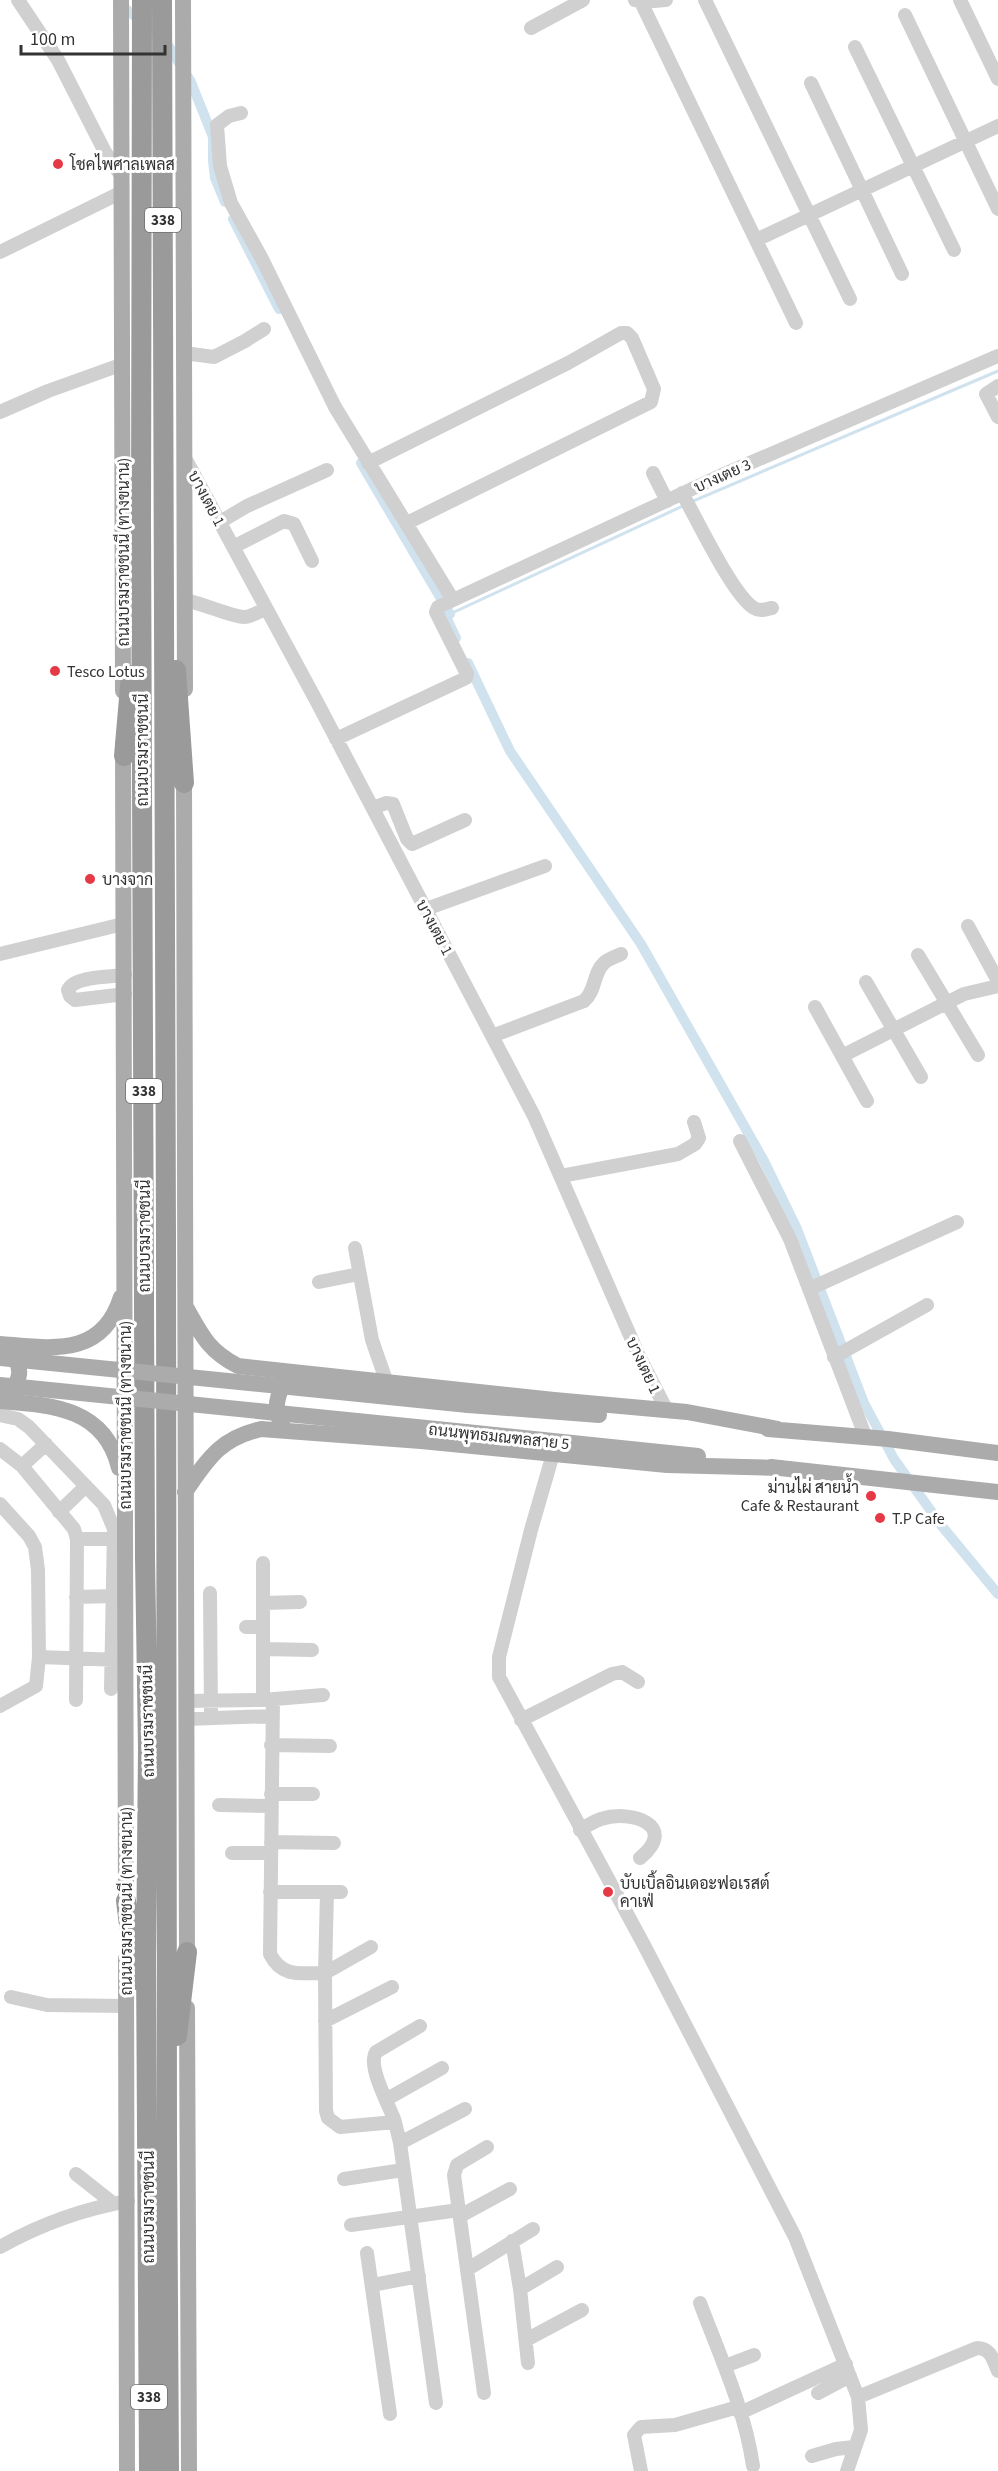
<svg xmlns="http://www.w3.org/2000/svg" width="998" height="2471" viewBox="0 0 998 2471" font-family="'Source Sans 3',Sarabun,sans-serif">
<rect width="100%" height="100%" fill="#fff"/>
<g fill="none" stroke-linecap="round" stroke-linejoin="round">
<path stroke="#cfe2ee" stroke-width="3" d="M691 502 998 371
M450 614 685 505"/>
<path stroke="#cfe2ee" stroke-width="10" d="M120 4 166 42 191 82 213 137V161L215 178 225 202
M233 219 279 309
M361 463 450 614 446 617 456 638
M468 663 510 751 641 944 764 1161 797 1229 864 1403 894 1459 941 1525 998 1594"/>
<path stroke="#d0d0d0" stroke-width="14" d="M18 0 58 60 105 152 122 177
M635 0 642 2 666 0
M640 0 796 323
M705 0 850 299
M960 0 998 79
M905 15 998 209
M531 28 583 0
M855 47 954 250
M811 83 902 274
M241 113 229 116 217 125 220 166 231 203 262 259 335 407 453 600
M756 240 998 126
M0 252 122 192
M184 353 214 357 245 341 264 329
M998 386 986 394 998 417
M0 412 48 391 123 364
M184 456 317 702 534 1116 639 1356 666 1409
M368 463 568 363 621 333H627L632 338 654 389 651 402 407 523
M653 473 667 501
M682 493C696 517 733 596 754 608 760 612 766 609 772 608
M220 522 247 506 327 470
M233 547 284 521 294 524 312 561
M185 600C201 603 233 617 244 617 252 617 260 611 266 608
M336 739 466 678 467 674 436 612 438 607 722 475 998 356
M373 808 386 803 393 804 407 839 412 844 465 820
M426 909 545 866
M968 926 998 981
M0 954 123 924
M918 955 978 1055
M125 975C110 977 74 976 68 990L70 996 75 1000 125 994
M866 982 921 1077
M815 1007 867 1101
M492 1036 584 1001C596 991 593 973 604 963 608 959 615 957 621 954
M842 1056 964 994 998 986
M740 1141 790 1239 866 1438
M561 1176 678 1154 695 1144 699 1138 694 1122
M355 1248 372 1340 387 1383
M319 1282 359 1274
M809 1289 957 1222
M834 1357 927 1305
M0 1415 18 1419 29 1427 104 1505 114 1529 111 1689
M0 1449 22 1466 74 1529 77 1539 76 1700
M553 1454 531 1530 499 1657V1677L644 1945 795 2237 858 2397 861 2430 847 2471
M22 1466 46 1444
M0 1504 29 1536 35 1547 38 1570 39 1657 36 1686 0 1706
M59 1512 86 1486
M77 1539H115
M263 1563V1700
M210 1593 211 1718
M76 1597 114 1596
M263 1603 300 1602
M246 1627H263
M263 1649 312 1650
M39 1657 120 1660
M273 1699 270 1954C282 1978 301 1973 325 1973L326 2111 328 2118 340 2127 395 2122 400 2143 436 2403
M186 1701 263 1700 323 1695
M186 1719 273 1716
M521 1720 612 1674 622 1672 638 1682
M271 1745 330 1746
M271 1794H313
M219 1805 271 1806
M580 1830C587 1826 594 1821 601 1819 632 1809 679 1826 640 1858
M271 1842 334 1843
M232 1853H271
M270 1892H341
M325 1973 327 1892
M325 1973 371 1947
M11 1997 47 2005 126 2006
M325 2021 392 1987
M387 2099 442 2068
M395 2122C389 2104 367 2067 376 2052L420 2026
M400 2143 465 2109
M76 2174 114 2204
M344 2179 403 2170
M460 2216 510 2189
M351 2225 459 2210
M512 2241 520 2289 528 2363
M0 2247C39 2225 83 2209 128 2201
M367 2253 390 2414
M468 2269 533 2229
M372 2285 419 2276
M520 2289 557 2267
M700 2303C720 2356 745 2410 753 2466
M526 2340 582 2310
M725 2366 754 2355
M484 2393 454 2175 457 2165 487 2147
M818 2393 850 2376
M858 2397 977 2348C991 2348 993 2360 998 2371
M740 2413 846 2364
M812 2456 836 2449 854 2447
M641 2471 634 2435 641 2427 675 2425 738 2407"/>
<path stroke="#ababab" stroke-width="16" d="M121 0 123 691
M183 0 185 689
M123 744 126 1912
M184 772 187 1964
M187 1309C202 1336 209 1351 238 1366L554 1400 687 1412 778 1429
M0 1344C52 1348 102 1358 121 1297
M6 1397C23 1378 22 1371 12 1348
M0 1401C52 1405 105 1408 119 1468
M468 1405 599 1415
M282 1424C273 1411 277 1396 284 1383L291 1379
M768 1429 888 1439 998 1453
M466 1432 698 1456
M771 1467 998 1492
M185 1492C208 1459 219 1439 261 1429L421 1441 667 1465 782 1468
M126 1959 127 2471
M187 2008 189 2471"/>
<path stroke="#9a9a9a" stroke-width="20" d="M142 0 141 526 145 1557 148 1749 146 1958 149 2471
M162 0 166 1236 167 2138 169 2471
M176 670 184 783
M124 756 131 675
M126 1901 136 1980
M177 2036 187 1952"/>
<path stroke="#ababab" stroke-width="16" d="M0 1358 468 1405
M0 1385 466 1432"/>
</g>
<g fill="#e63946" stroke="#fff" stroke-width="2">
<circle cx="58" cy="164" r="6"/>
<circle cx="55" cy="671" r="6"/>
<circle cx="90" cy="879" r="6"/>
<circle cx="871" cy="1496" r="6"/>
<circle cx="880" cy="1518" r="6"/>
<circle cx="608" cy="1892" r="6"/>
</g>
<g text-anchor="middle" stroke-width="6" stroke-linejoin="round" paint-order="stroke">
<g fill="#fff" stroke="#707070" stroke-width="1.5">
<rect x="145" y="208" width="36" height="24" rx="4.5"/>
<rect x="126" y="1079" width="36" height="24" rx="4.5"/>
<rect x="131" y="2385" width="36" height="24" rx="4.5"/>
</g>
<g font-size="15" font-weight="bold" fill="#333">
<text x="163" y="225">338</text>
<text x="144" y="1096">338</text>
<text x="149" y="2402">338</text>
</g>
<g font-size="16" fill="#333" stroke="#fff" text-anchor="start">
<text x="70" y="170">โชคไพศาลเพลส</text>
<text x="67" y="677">Tesco Lotus</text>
<text x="102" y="885">บางจาก</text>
<text x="859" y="1493" text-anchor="end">ม่านไผ่ สายน้ำ<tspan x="859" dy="18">Cafe &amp; Restaurant</tspan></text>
<text x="892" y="1524">T.P Cafe</text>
<text x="620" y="1889">บับเบิ้ลอินเดอะฟอเรสต์<tspan x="620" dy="18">คาเฟ่</tspan></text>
</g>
<g font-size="16" fill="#333" stroke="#fff">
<text transform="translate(722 475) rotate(-24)" y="6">บางเตย 3</text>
<text transform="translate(207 498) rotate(62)" y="6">บางเตย 1</text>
<text transform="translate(123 552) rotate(-90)" y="6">ถนนบรมราชชนนี (ทางขนาน)</text>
<text transform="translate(142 750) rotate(-90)" y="6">ถนนบรมราชชนนี</text>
<text transform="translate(435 927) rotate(62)" y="6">บางเตย 1</text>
<text transform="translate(144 1236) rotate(-90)" y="6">ถนนบรมราชชนนี</text>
<text transform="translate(644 1365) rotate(65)" y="6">บางเตย 1</text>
<text transform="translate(125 1415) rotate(-90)" y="6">ถนนบรมราชชนนี (ทางขนาน)</text>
<text transform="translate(499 1436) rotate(6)" y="6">ถนนพุทธมณฑลสาย 5</text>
<text transform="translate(147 1721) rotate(-91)" y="6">ถนนบรมราชชนนี</text>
<text transform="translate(126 1901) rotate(-90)" y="6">ถนนบรมราชชนนี (ทางขนาน)</text>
<text transform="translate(148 2207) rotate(-90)" y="6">ถนนบรมราชชนนี</text>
</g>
</g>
<path d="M21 45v9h144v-9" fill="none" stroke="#333333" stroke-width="3"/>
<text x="30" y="45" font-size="18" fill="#333333" stroke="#ffffff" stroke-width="4.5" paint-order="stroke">100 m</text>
</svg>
